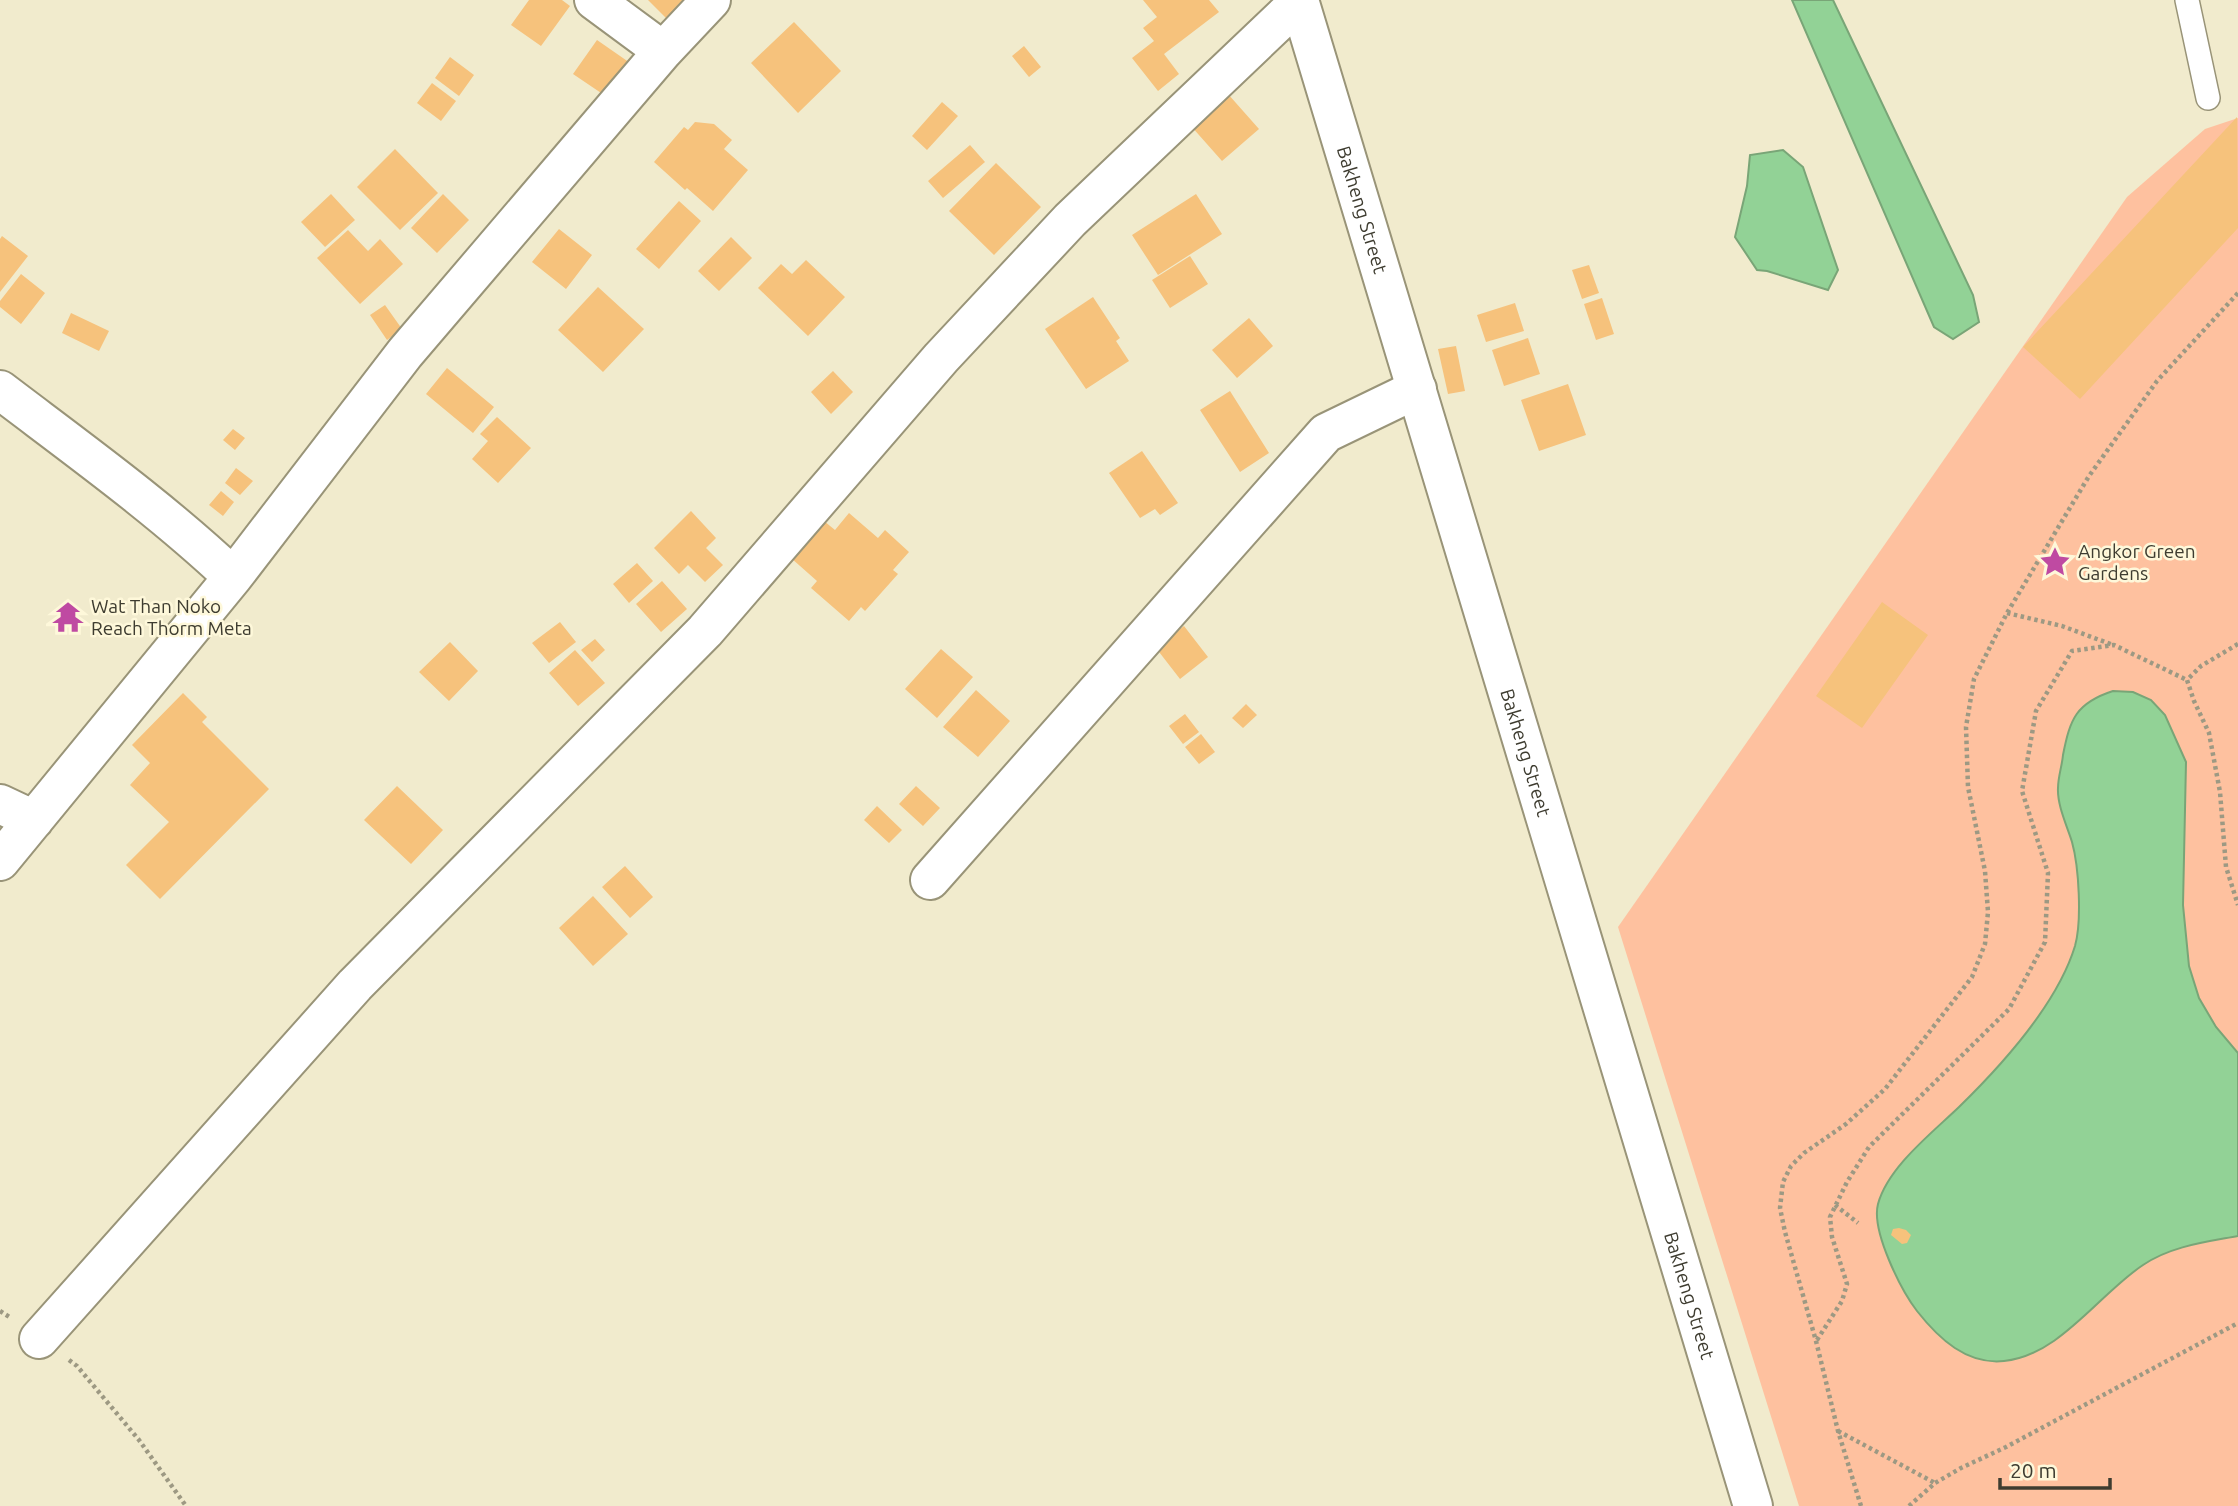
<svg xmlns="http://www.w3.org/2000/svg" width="2238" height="1506" viewBox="0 0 2238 1506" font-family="Ubuntu,sans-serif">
<rect width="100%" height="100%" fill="#f1ebcd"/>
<path fill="#fec19f" d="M2238 118V1506H1799L1618 927 2127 197 2205 129Z"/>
<path fill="#92d296" stroke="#79a577" stroke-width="2" d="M1792 0H1833L1973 295 1979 322 1953 339 1934 327Z
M1783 150 1803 167 1838 270 1828 290 1767 271 1757 270 1735 237 1747 186 1750 155Z
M2113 691 2133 692 2151 700 2165 715 2186 762 2183 905 2189 966 2199 998 2216 1027 2238 1053V1236C2206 1242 2171 1246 2143 1265 2099 1294 2059 1356 2004 1361 1967 1365 1939 1339 1917 1311 1901 1290 1871 1231 1878 1204 1888 1167 1932 1133 1959 1107 2002 1065 2057 1005 2075 946 2082 921 2079 867 2072 842 2067 826 2057 805 2058 788 2058 777 2062 766 2063 755 2070 719 2076 703 2113 691Z"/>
<path fill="#f6c27c" d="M529 0H562L570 6 541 46 511 25Z
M648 0H702L677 29Z
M1143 0H1209L1219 12 1164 54 1179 74 1158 91 1132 58 1154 41 1143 28 1157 17Z
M794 22 841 71 798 113 751 63Z
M597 40 633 65 610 99 573 74Z
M1024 46 1041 67 1029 77 1012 56Z
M450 57 474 75 459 96 435 78Z
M432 83 456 101 441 121 417 103Z
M1228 94 1259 129 1222 161 1191 126Z
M942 102 958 116 927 150 912 136Z
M2237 117 2238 228 2080 399 2023 347Z
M695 122 714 124 732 140 724 149 748 170 713 211 687 188 685 190 654 162 684 127 688 130Z
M970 145 985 162 943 198 928 181Z
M395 149 438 193 400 230 357 187Z
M996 163 1041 207 994 255 949 211Z
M331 194 355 220 325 247 301 222Z
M443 194 469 220 437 253 411 228Z
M1196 194 1222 234 1158 275 1132 235Z
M679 201 701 221 659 269 636 249Z
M559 229 592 255 566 289 532 262Z
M348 230 368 251 380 239 403 264 360 304 317 258Z
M2 236 28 256 0 292V239Z
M731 237 752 258 719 291 698 271Z
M1190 256 1208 284 1170 308 1152 280Z
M806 260 845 297 808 336 758 288 781 264 792 274Z
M1589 265 1599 293 1582 299 1572 270Z
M21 274 45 293 21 324 0 307V301Z
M598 287 644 329 603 372 558 330Z
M1093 297 1120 338 1116 341 1129 361 1086 389 1045 329Z
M1602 298 1614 334 1596 340 1584 304Z
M1515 303 1524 331 1486 342 1477 315Z
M385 305 402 329 387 340 370 315Z
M71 313 109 331 99 351 62 333Z
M1249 318 1273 346 1237 378 1212 350Z
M1528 338 1540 374 1504 386 1492 350Z
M1456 346 1465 391 1448 394 1438 349Z
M447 368 494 407 473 433 426 394Z
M833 371 853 392 831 414 811 392Z
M1568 384 1586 435 1539 451 1521 400Z
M1230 391 1269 453 1240 472 1200 410Z
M497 417 531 448 498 483 472 459 488 441 480 434Z
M233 429 245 438 235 450 223 440Z
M1142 451 1178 503 1160 515 1155 509 1140 518 1109 473Z
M236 468 253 481 240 495 225 483Z
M221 491 234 502 223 516 209 505Z
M691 511 716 538 706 548 723 565 705 582 688 565 679 574 654 548Z
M849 513 878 538 885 530 909 552 893 570 898 574 865 611 861 607 849 621 811 588 817 581 791 558 824 521 835 530Z
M637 563 653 581 629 603 613 584Z
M662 581 687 609 661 632 636 604Z
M1882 602 1928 635 1862 728 1816 696Z
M560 622 576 642 549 663 532 643Z
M1184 626 1208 657 1180 679 1156 648Z
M595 639 605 650 592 662 581 650Z
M450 642 478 671 449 701 419 672Z
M941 649 973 677 937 718 905 689Z
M575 650 605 683 578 706 549 673Z
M976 690 1010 721 978 757 943 727Z
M183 693 207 717 202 722 269 789 160 899 126 865 169 822 130 785 150 763 132 745Z
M1246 704 1257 715 1243 728 1232 718Z
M1185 714 1199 732 1183 744 1169 726Z
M1201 734 1215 752 1199 764 1185 747Z
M397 786 443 830 411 864 364 820Z
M916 786 940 808 923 826 899 804Z
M877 806 902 830 889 843 864 820Z
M625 866 653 897 630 918 602 887Z
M593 896 628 934 593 966 559 928Z
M1899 1228 1906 1230 1911 1235 1907 1243 1902 1244 1891 1235 1893 1229Z"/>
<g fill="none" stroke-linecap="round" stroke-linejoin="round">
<defs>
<path id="service" d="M2187 0 2208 98"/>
<path id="minor" d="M594 0 663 51
M0 390C79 450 161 509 233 577
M0 804 34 820
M0 861 233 577 405 353 663 51 711 0
M930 880 1326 433 1417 389
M39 1339 355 985 705 631 941 358 1070 220 1299 2"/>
<g id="tertiary">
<path id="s1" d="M1299 0 1753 1506"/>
</g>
</defs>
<use href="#service" stroke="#999478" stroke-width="26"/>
<use href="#minor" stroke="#999478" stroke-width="42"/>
<use href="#tertiary" stroke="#999478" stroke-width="42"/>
<path stroke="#9d9983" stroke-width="4.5" stroke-dasharray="3.5 3.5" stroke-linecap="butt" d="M2007 613 2062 626 2113 645
M2238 644 2201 666 2187 680 2194 701 2209 733 2220 792 2226 867 2238 905
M1835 1205 1858 1223
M0 1311 11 1318
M1817 1340 1842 1301 1847 1284 1832 1237 1830 1217 1847 1182 1869 1147 2009 1009 2045 942 2048 873 2022 791 2036 711 2072 651 2114 645 2187 680
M69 1360 77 1366 139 1440 186 1506
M1838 1431 1935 1483
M1861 1506 1838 1431 1816 1341 1785 1232 1780 1208 1783 1182 1791 1166 1804 1153 1846 1124 1885 1089 1972 977 1985 944 1988 912 1985 871 1968 787 1966 727 1974 679 2007 613 2089 476 2157 381 2238 293
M1909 1506 1935 1483 1961 1468 2006 1447 2238 1323"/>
<use href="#service" stroke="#fff" stroke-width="23"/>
<use href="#minor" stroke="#fff" stroke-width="38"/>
<use href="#tertiary" stroke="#fff" stroke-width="38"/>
</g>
<defs>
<symbol id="sight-bare" viewBox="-9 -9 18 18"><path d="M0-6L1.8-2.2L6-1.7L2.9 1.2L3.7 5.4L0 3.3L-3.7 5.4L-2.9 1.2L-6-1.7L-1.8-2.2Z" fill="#bf4aa2" stroke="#fef8da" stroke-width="2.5" paint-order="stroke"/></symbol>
<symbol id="temple-bare" viewBox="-9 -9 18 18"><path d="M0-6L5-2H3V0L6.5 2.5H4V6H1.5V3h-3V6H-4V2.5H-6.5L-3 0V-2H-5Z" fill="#bf4aa2" stroke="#fef8da" stroke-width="2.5" paint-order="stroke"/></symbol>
</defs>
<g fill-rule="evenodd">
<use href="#sight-bare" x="2033" y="540" width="44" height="44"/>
<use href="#temple-bare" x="46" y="595" width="44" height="44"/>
</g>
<g text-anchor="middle" stroke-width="5" stroke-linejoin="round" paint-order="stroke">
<g font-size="19" fill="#3e3c30" stroke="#fef8da">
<text dy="7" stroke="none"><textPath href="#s1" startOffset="219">Bakheng Street</textPath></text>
<text dy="7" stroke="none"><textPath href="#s1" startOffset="786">Bakheng Street</textPath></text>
<text dy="7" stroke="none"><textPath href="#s1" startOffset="1353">Bakheng Street</textPath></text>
</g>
<g font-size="19" fill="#3e3c30" stroke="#fef8da" text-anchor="start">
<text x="2078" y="558">Angkor Green<tspan x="2078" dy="22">Gardens</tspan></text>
<text x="91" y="613">Wat Than Noko<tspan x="91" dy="22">Reach Thorm Meta</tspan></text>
</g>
</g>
<path d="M2000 1478v10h110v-10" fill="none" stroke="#3e3c30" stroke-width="3.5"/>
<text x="2010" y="1478" font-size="21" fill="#3e3c30" stroke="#fef8da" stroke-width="5" paint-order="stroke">20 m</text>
</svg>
